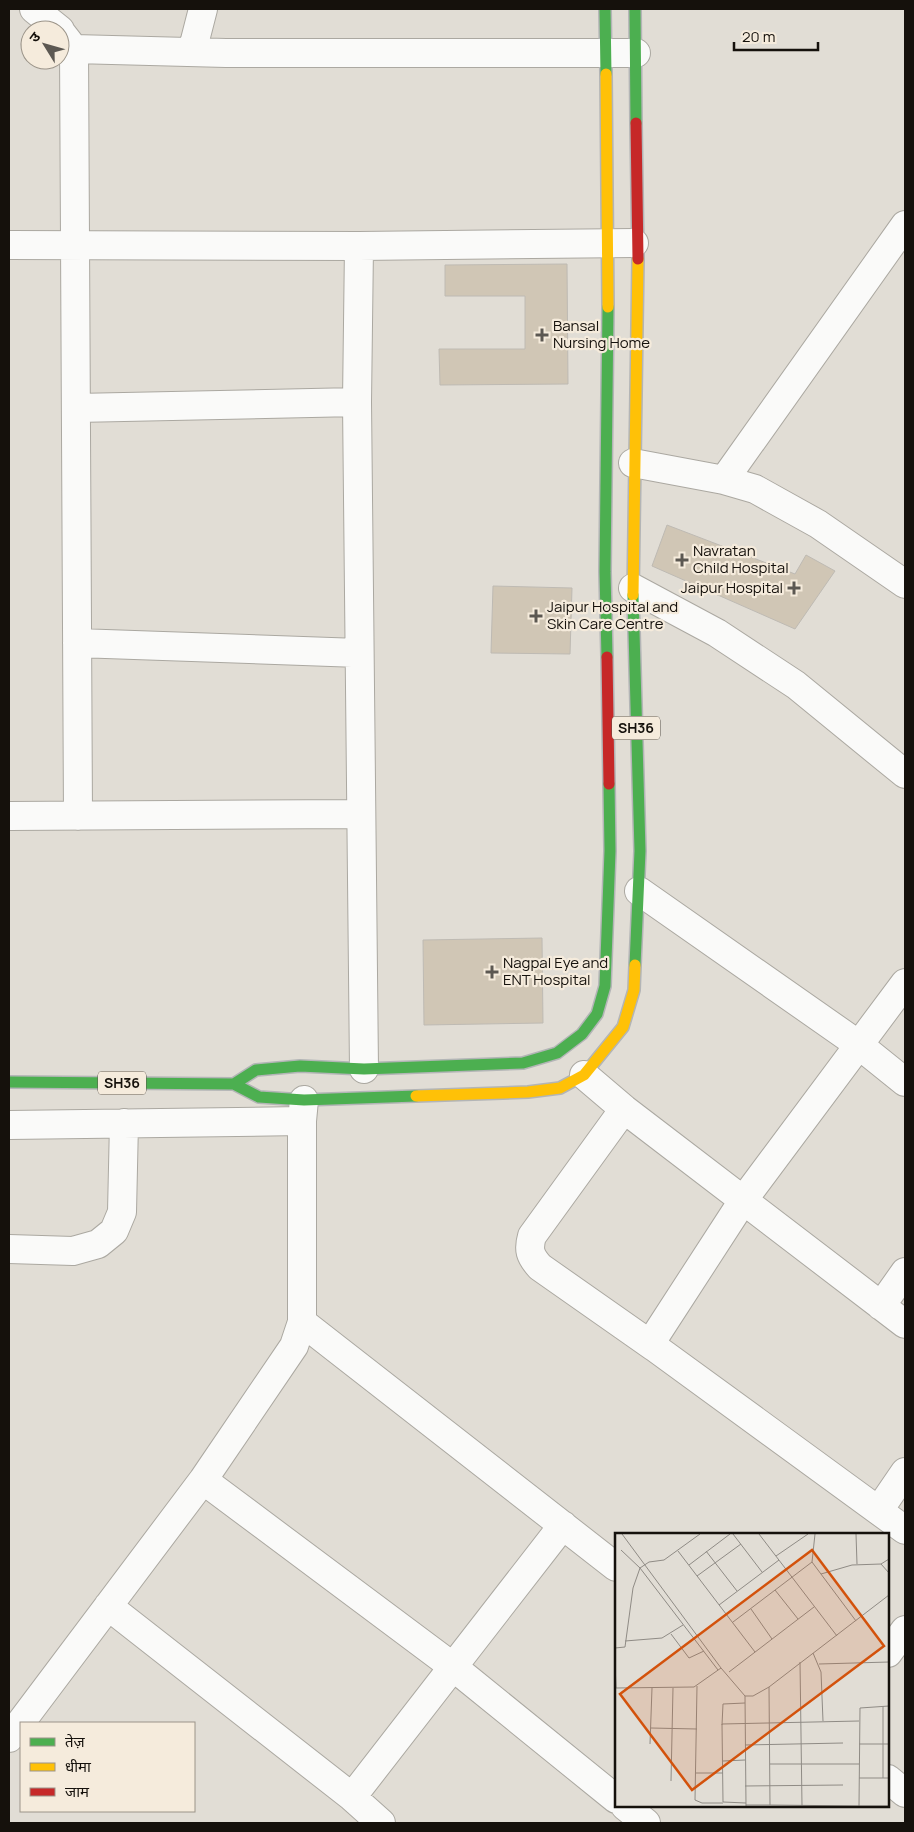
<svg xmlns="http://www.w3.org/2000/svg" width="914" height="1832" viewBox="0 0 914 1832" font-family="Manrope,'Noto Sans Devanagari',sans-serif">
<rect width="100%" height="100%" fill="#e1ddd5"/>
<path fill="#d0c6b5" stroke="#bebab3" d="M567 264 568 384 440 385 439 349H525V296H445V265Z
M667 525 795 574 806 555 835 571 795 629 652 566Z
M493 586 572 588 570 654 491 653Z
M542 938 543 1023 424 1025 423 940Z"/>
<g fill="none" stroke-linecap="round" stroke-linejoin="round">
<defs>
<path id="street" d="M34 9 60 30
M60 31 74 49 78 816
M74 49 226 53H636
M192 52 203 9
M9 245 359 246 634 243
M359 246 357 402 364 1069
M76 408 357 402
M633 463 724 480 755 489 818 524 905 584
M724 480 905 225
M633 588 717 633 796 685 905 774
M77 643 359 653
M9 816 361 814
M639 891 859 1045 905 1082
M905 983 744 1199 650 1344 905 1530
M584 1075 624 1109 905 1324
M624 1109 532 1236C528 1250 530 1256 540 1267L654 1347
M9 1125 302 1121
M9 1249 73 1251 98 1244 114 1231 122 1212 124 1123
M881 1306 905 1272
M302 1322 616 1567
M203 1480 452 1666 616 1799
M879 1510 905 1472
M108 1606 352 1797 381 1823
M888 1653 905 1630
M9 1738 203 1480 294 1346 302 1322V1121L304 1100
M888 1779 905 1793
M352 1797 563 1525
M625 1806 646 1823"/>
<path id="fast" d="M605 9 606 74
M635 9 636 123
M633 595 640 851 635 965
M607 657 605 572 608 307
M9 1082 234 1084 259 1097 304 1100 416 1096
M234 1084 256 1070 300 1066 364 1069 523 1063 557 1053 582 1034 597 1014 605 986 610 851 609 784"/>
<path id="slow" d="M606 74 608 307
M633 595 638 259
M416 1096 528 1092 560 1088 584 1075 623 1027 634 990 635 965"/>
<path id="jam" d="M636 123 638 259
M607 657 609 784"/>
</defs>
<use href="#street" stroke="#aba8a1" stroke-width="30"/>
<use href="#fast" stroke="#b3b5b6" stroke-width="14"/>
<use href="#slow" stroke="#b3b5b6" stroke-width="14"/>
<use href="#jam" stroke="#b3b5b6" stroke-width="14"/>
<use href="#street" stroke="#fafaf9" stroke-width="28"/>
<use href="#fast" stroke="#4caf50" stroke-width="11"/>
<use href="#slow" stroke="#ffc107" stroke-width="11"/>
<use href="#jam" stroke="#c62828" stroke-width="11"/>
</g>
<g fill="#5c5852" stroke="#f5ebdc" stroke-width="2">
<path d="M539.5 327.5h5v5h5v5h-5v5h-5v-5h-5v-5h5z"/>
<path d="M679.5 552.5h5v5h5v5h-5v5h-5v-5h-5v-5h5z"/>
<path d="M791.5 580.5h5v5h5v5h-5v5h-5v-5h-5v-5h5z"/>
<path d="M533.5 608.5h5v5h5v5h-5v5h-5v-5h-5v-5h5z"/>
<path d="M489.5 964.5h5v5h5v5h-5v5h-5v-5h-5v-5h5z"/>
</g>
<g text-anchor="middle" stroke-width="4.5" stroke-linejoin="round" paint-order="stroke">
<g fill="#f5ebdc" stroke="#58524a" stroke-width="1">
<rect x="612" y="716.5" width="48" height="23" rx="4"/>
<rect x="98" y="1071.5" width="48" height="23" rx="4"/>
</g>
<g font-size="14" font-weight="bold" fill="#15110c">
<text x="636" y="733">SH36</text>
<text x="122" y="1088">SH36</text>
</g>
<g font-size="15" fill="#15110c" stroke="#f5ebdc" text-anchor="start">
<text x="553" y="331">Bansal<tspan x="553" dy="17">Nursing Home</tspan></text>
<text x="693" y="556">Navratan<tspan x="693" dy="17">Child Hospital</tspan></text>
<text x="783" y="593" text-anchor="end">Jaipur Hospital</text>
<text x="547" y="612">Jaipur Hospital and<tspan x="547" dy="17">Skin Care Centre</tspan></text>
<text x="503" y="968">Nagpal Eye and<tspan x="503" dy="17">ENT Hospital</tspan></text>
</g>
</g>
<g transform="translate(615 1533)">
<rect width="274" height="274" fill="#e1ddd5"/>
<path fill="none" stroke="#8f8b85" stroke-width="1" d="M7 1 106 135 130 163H138L154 154 274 62M118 1 147 39M144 1 222 103M241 1 242 31M6 17 25 35 103 137M63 18 140 119M91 18 122 58M161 23 193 1M274 26 266 31 274 40M197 29 241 88M74 32 115 1M206 41 237 32 266 31M82 43 126 11M160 57 183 86M104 72 164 27M136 76 157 106M118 89 197 29 200 1M56 101 74 125 89 118M10 108 47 105 68 92M0 115 10 114 18 55 25 35 34 29 49 27 85 1M198 120 206 139 208 188M0 129 1 155M185 129 187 273M204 131 274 129M114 139 199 74M82 153 80 267 87 270H108M0 155 79 154 106 135M130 163 131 273M107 192 108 171 130 170M36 195 82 196M35 211 37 155M244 211H274M130 212 228 210M108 228 130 227M155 231H244M81 240H108M244 245H274M268 245V173M56 248 58 155M130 253 228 252M131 270 108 269 107 191 244 188M131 272H155L154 154M155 272 244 273 245 175 274 173M244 273H274"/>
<path fill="#d3520c" fill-opacity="0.15" stroke="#d3520c" stroke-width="2.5" d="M197 17 269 113 77 257 5 161Z"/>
<rect width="274" height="274" fill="none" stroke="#15110c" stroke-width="2.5"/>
</g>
<rect width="914" height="1832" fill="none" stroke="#15110c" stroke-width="20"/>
<rect x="20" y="1722" width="175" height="90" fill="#f5ebdc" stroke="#9b9489"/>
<rect x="30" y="1738" width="25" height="8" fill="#4caf50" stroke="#9b9489"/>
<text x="65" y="1747" font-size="15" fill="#15110c">तेज़</text>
<rect x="30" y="1763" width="25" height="8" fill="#ffc107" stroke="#9b9489"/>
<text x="65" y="1772" font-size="15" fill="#15110c">धीमा</text>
<rect x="30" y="1788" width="25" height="8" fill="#c62828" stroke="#9b9489"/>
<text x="65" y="1797" font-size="15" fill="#15110c">जाम</text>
<g transform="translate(45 45) rotate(307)"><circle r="24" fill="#f5ebdc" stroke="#9b9489"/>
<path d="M0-4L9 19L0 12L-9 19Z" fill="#5c5852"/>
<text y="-8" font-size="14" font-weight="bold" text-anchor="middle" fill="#15110c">उ</text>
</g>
<path d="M734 42v8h84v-8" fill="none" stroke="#15110c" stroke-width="2.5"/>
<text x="742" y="42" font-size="15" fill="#15110c" stroke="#f5ebdc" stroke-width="4" paint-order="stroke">20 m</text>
</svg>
